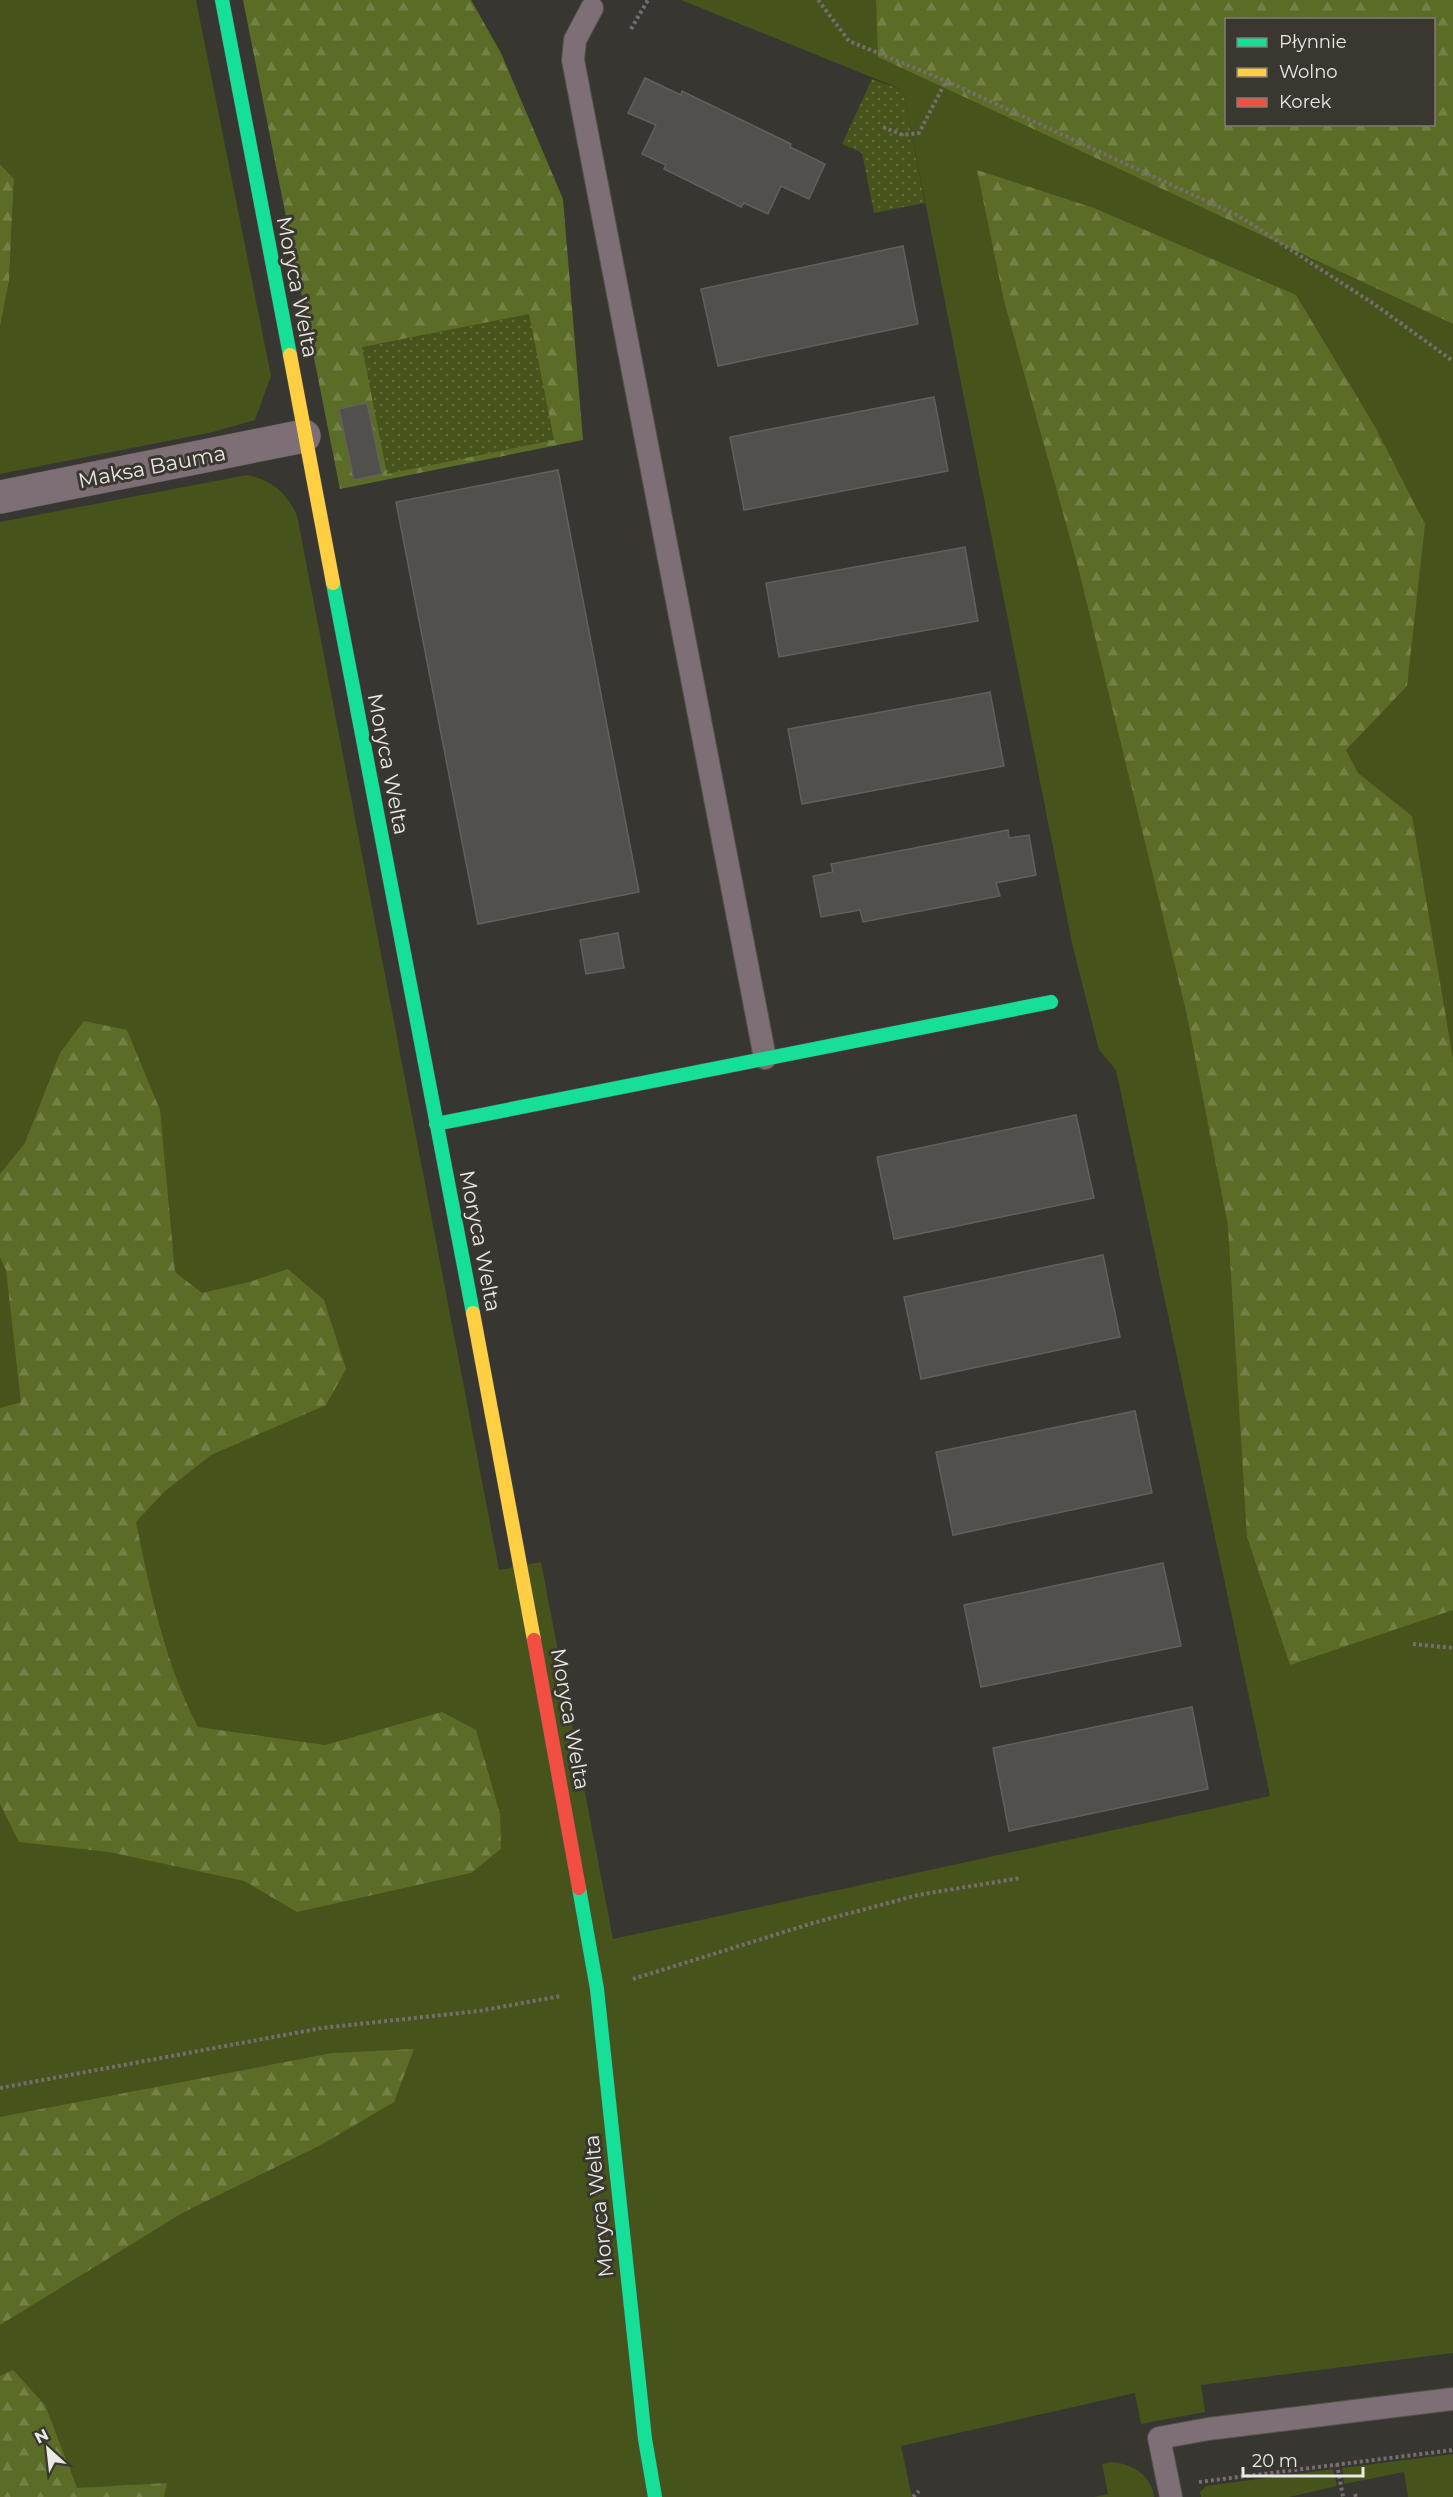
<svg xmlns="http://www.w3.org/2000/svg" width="1453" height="2497" viewBox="0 0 1453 2497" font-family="Montserrat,sans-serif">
<defs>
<pattern id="forest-firs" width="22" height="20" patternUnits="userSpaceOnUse" patternTransform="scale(1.5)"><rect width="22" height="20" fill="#5b6c27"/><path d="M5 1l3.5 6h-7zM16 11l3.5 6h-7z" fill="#738146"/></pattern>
<pattern id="park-dots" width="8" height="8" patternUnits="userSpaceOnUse" patternTransform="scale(1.5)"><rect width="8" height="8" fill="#46531a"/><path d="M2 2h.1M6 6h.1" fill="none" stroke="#616c3b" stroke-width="1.8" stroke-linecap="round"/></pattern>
</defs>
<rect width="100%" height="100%" fill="#373631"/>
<path fill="#46531a" d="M0 0H196L271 376 255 420 213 432 0 474V327L9 281 14 179 0 164Z
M681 0H876L879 57 1453 324V2353L1201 2385 1205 2412 1141 2424 1135 2393 901 2446 912 2497H0V522L247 475C272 480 286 492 297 515L499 1570 541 1562 613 1939 1270 1796 1116 1070 1099 1050 1072 943 903 90Z
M1453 2454V2497H1408L1404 2472 1344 2484 1342 2468Z
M1111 2462C1131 2463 1152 2475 1154 2497H1094L1108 2494 1102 2464Z
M1333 2469 1337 2486 1289 2497H1201L1200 2492 1206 2486Z"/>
<path fill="url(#forest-firs)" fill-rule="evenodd" d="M243 0H471L501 53 563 199 583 440 340 489Z
M876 0H1453V324L878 57ZM1226 20H1434V124H1226Z
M0 164 14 179 9 281 0 327Z
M977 170 1094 208 1296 295 1374 425 1425 524 1407 686 1346 750 1358 773 1412 816 1453 1059V1610L1290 1665 1247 1537 1228 1226 1186 1011 1078 567 1004 301Z
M84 1021 127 1030 160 1110 175 1272 202 1293 249 1282 288 1269 324 1300 346 1369 326 1405 211 1455 164 1492 136 1522C150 1591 165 1664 198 1727L325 1745 442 1712 476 1730 500 1814 501 1849 471 1873 297 1912 244 1881 109 1852 19 1842 0 1804V1408L21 1402 6 1270 0 1257V1174L25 1143 60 1053Z
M414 2049 394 2102 319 2146 184 2212 0 2325V2117L332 2053Z
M13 2370 45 2405 77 2488 167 2483 164 2497H0V2376Z"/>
<path fill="url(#park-dots)" d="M872 79 903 90 925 203 874 213 862 153 842 144Z
M529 314 554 440 387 474 362 347Z"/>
<path fill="#51504c" stroke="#61605c" stroke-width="1.5" d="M645 78 681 95 682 91 791 144 790 147 825 164 809 199 781 186 768 214 744 203 741 207 664 169 666 165 642 154 656 125 628 113Z
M903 246 918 324 718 366 701 289Z
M934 397 948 471 744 510 730 437Z
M367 403 382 474 354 480 339 409Z
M558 470 639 892 478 924 396 502Z
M965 547 978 621 779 657 766 583Z
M990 692 1004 766 802 804 788 729Z
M1008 830 1009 838 1029 835 1036 875 996 883 1000 896 863 922 860 910 821 917 813 876 833 872 831 864Z
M618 933 624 968 586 974 580 940Z
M1076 1115 1094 1198 894 1239 877 1157Z
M1103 1255 1120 1337 921 1379 904 1297Z
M1135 1411 1152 1493 953 1535 936 1452Z
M1163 1563 1181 1646 981 1687 964 1605Z
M1192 1707 1208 1789 1009 1831 993 1748Z"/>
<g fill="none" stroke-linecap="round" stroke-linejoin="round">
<defs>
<path id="lane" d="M592 8 575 40 573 60 765 1058
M1171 2497 1159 2438 1208 2429 1453 2399"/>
<path id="street" d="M0 497 304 436"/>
<path id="fast" d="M222 0 290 355
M333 583 473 1313
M436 1124 1051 1002
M579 1888 597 1989 645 2439 655 2497"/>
<path id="slow" d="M290 355 333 583
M473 1313 534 1640"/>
<path id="jam" d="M534 1640 579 1888"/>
</defs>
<use href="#lane" stroke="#53524e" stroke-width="24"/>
<use href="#street" stroke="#53524e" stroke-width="34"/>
<use href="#fast" stroke="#53524e" stroke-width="15"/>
<use href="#slow" stroke="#53524e" stroke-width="15"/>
<use href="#jam" stroke="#53524e" stroke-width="15"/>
<path stroke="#776c70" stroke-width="4" stroke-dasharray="3 3" stroke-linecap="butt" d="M818 0 849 41 946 81 1239 216 1374 304 1453 361
M631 29 648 0
M883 127 903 135 919 133 946 81
M1413 1644 1453 1648
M633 1979 813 1923 918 1895 1020 1878
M0 2088 322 2028 479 2011 561 1996
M1337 2464 1343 2497
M1199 2482 1453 2450
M1355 2494 1356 2497
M913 2497 919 2491"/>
<use href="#lane" stroke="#7e6f76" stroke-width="22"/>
<use href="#street" stroke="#7e6f76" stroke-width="33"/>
<use href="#fast" stroke="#16e098" stroke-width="14"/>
<use href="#slow" stroke="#ffcf43" stroke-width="14"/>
<use href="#jam" stroke="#f24e42" stroke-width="14"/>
</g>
<g text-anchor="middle" stroke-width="6" stroke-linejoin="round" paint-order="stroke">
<g font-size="21" fill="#eae9e3" stroke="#39372f">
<text transform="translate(297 287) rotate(79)" y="7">Moryca Welta</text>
<text transform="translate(152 467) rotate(-11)" y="7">Maksa Bauma</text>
<text transform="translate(388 764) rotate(79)" y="7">Moryca Welta</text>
<text transform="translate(480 1241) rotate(79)" y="7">Moryca Welta</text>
<text transform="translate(570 1719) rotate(80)" y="7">Moryca Welta</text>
<text transform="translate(599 2206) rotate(-96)" y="7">Moryca Welta</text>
</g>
</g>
<rect x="1225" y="18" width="210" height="108" fill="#39372f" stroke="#807e77" stroke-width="1.5"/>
<rect x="1237" y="38" width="30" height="9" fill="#16e098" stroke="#807e77" stroke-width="1.5"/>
<text x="1279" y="48" font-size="18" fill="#eae9e3">Płynnie</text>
<rect x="1237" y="68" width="30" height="9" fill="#ffcf43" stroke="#807e77" stroke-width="1.5"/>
<text x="1279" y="78" font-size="18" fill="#eae9e3">Wolno</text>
<rect x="1237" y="98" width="30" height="9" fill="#f24e42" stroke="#807e77" stroke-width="1.5"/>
<text x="1279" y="108" font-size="18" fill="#eae9e3">Korek</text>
<g transform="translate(48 2449) rotate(333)" stroke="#39372f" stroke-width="4.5" paint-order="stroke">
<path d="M0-4.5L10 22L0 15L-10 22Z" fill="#eae9e3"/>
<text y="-9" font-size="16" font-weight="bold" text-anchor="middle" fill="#eae9e3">N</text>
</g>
<path d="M1243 2467v9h120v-9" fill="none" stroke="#eae9e3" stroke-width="3"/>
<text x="1252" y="2467" font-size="18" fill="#eae9e3" stroke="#39372f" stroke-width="4.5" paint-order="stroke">20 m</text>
</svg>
